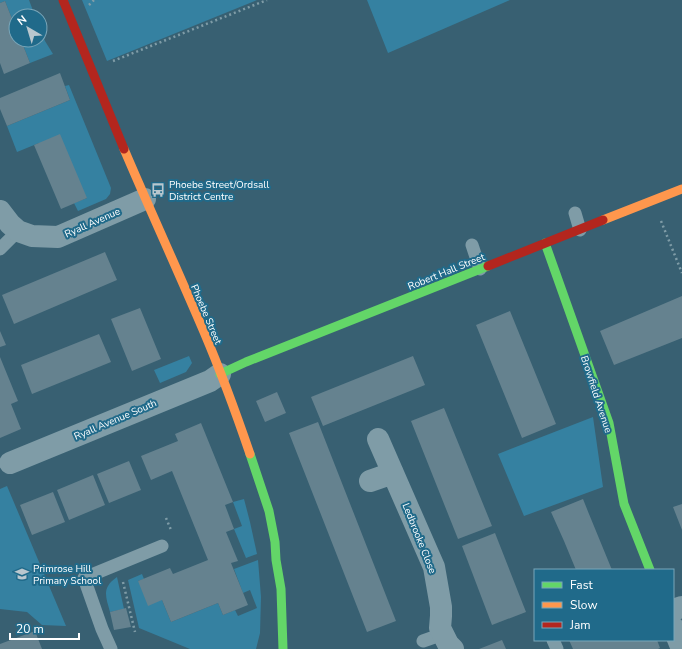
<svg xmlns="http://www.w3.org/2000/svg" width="682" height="649" viewBox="0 0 682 649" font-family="'Nunito Sans',sans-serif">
<rect width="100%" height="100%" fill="#386072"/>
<path fill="#3581a1" d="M0 0H29L35 16H16V29L5 1 0 3Z
M82 0H257L107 61Z
M367 0H510L388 53Z
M40 28 45 41 53 54 30 63 21 40H40Z
M69 85 111 188 110 194 106 199 78 211 74 203 87 198 39 143 17 152 7 126 70 100 65 86Z
M189 356 192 363 186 372 160 383 154 370Z
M593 417 603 487 524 516 498 454Z
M7 486 66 626 42 625 27 612 0 609V489Z
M244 499 250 522 257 554 246 558 234 529 242 526 233 502Z
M258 560 261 597 260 633 256 649H190L139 628 128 580 142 574 144 579 138 581 162 600 171 622 218 603 223 615 235 610 238 616 257 608 250 590 243 593 234 569Z
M117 577 124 609 110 612C106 597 101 588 117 577Z"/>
<path fill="#65828f" d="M5 1 16 29V40H21L30 63 4 74 0 63V3Z
M60 73 70 100 7 126 0 109V98Z
M60 134 87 198 61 209 34 145Z
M105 252 117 280 14 324 2 295Z
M682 296V338L614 365 600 331Z
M140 308 161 359 132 371 111 319Z
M510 311 556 424 522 438 476 325Z
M0 331 6 345 0 347Z
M99 334 111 362 32 394 21 365Z
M413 356 425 385 323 426 311 397Z
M0 357 18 401 11 404 21 429 0 438Z
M277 392 286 413 265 422 256 401Z
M444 408 492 526 458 539 411 421Z
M318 422 396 621 367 632 289 433Z
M201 423 233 502 225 505 234 529 226 532 238 561 231 563 248 605 223 615 218 603 171 622 162 600 148 606 138 581 170 568 173 574 208 560 172 471 151 480 141 456 178 441 175 434Z
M129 461 141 490 109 503 97 474Z
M93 475 105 505 69 520 57 490Z
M53 492 65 522 32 535 20 505Z
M583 499 589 514 612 570H576L564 541 551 512Z
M682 504V530L673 507Z
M495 533 526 612 492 625 462 546Z
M126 608 131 627 114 630 110 612Z
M35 631 42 649H0V644Z
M502 640 506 649H479Z
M569 640H657L660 648 658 649H573Z"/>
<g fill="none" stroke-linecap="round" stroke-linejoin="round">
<path stroke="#7f9ca7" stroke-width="2.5" stroke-dasharray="2 3" stroke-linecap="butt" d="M89 5 94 0
M113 61 267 0
M661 221 682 273
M166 518 171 530
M123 582 135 632"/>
<path stroke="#7f9ca7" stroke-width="13" d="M575 213 580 230
M472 245 480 269
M0 249 18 231
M553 640 557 649
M423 641 443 634
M111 649 102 629 84 578 162 546"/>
<path stroke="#7f9ca7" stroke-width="22" d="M0 211 10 224 18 231 32 236 58 237 145 199
M378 439 434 567 441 607V616L440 628 448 644 453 649
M10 463 210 381 220 374
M370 481 393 473
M673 610 682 607
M673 627 682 649"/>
<path stroke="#63d668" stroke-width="9" d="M545 243 609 423 624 504 650 570
M220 374 246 362 488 266
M250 454 269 511 275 542 276 560 281 589 283 649"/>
<path stroke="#ff974d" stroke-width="9" d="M124 149C150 210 178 271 204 332 221 372 236 413 250 454
M603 220 682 189"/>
<path stroke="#b3261e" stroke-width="9" d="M63 0 124 149
M488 266 603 220"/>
</g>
<defs>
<symbol id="bus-bare" viewBox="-9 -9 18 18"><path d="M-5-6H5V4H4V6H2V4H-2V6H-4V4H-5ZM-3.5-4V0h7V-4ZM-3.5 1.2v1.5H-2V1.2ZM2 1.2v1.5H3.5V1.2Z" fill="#b9c7ce" stroke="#206a8a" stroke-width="2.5" paint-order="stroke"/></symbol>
<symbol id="school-bare" viewBox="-9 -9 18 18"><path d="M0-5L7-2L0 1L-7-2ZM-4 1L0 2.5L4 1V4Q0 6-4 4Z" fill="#b9c7ce" stroke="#206a8a" stroke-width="2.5" paint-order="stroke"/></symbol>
</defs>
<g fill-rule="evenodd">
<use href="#bus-bare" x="148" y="180" width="20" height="20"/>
<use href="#school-bare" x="12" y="564" width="20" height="20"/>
</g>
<g text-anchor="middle" stroke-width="4" stroke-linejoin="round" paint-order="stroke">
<g font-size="10" fill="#fff" stroke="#206a8a" text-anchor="start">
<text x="169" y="188">Phoebe Street/Ordsall<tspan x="169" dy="12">District Centre</tspan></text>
<text x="33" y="572">Primrose Hill<tspan x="33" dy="12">Primary School</tspan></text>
</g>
<g font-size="10" fill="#fff" stroke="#206a8a">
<text transform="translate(92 222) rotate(-24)" y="4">Ryall Avenue</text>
<text transform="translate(446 271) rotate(-22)" y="4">Robert Hall Street</text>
<text transform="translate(207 314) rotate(67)" y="4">Phoebe Street</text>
<text transform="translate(597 394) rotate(72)" y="4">Browfield Avenue</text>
<text transform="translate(115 419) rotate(-23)" y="4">Ryall Avenue South</text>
<text transform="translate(420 538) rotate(68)" y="4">Ledbrooke Close</text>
</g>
</g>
<rect x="534" y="569" width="140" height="72" fill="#206a8a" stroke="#79a6b9"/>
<rect x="542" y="582" width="20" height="6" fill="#63d668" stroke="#79a6b9"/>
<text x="570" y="589" font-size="12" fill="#ffffff">Fast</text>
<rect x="542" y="602" width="20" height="6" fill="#ff974d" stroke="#79a6b9"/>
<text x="570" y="609" font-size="12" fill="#ffffff">Slow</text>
<rect x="542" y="622" width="20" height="6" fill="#b3261e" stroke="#79a6b9"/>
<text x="570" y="629" font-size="12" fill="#ffffff">Jam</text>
<g transform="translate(28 28) rotate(322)"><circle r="19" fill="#206a8a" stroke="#79a6b9"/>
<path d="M0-3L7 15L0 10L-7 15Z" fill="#b9c7ce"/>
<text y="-6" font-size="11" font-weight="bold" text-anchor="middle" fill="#ffffff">N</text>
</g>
<path d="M10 633v6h69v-6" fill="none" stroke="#ffffff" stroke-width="2"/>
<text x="16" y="633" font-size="12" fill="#ffffff" stroke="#206a8a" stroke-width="3" paint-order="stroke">20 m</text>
</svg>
